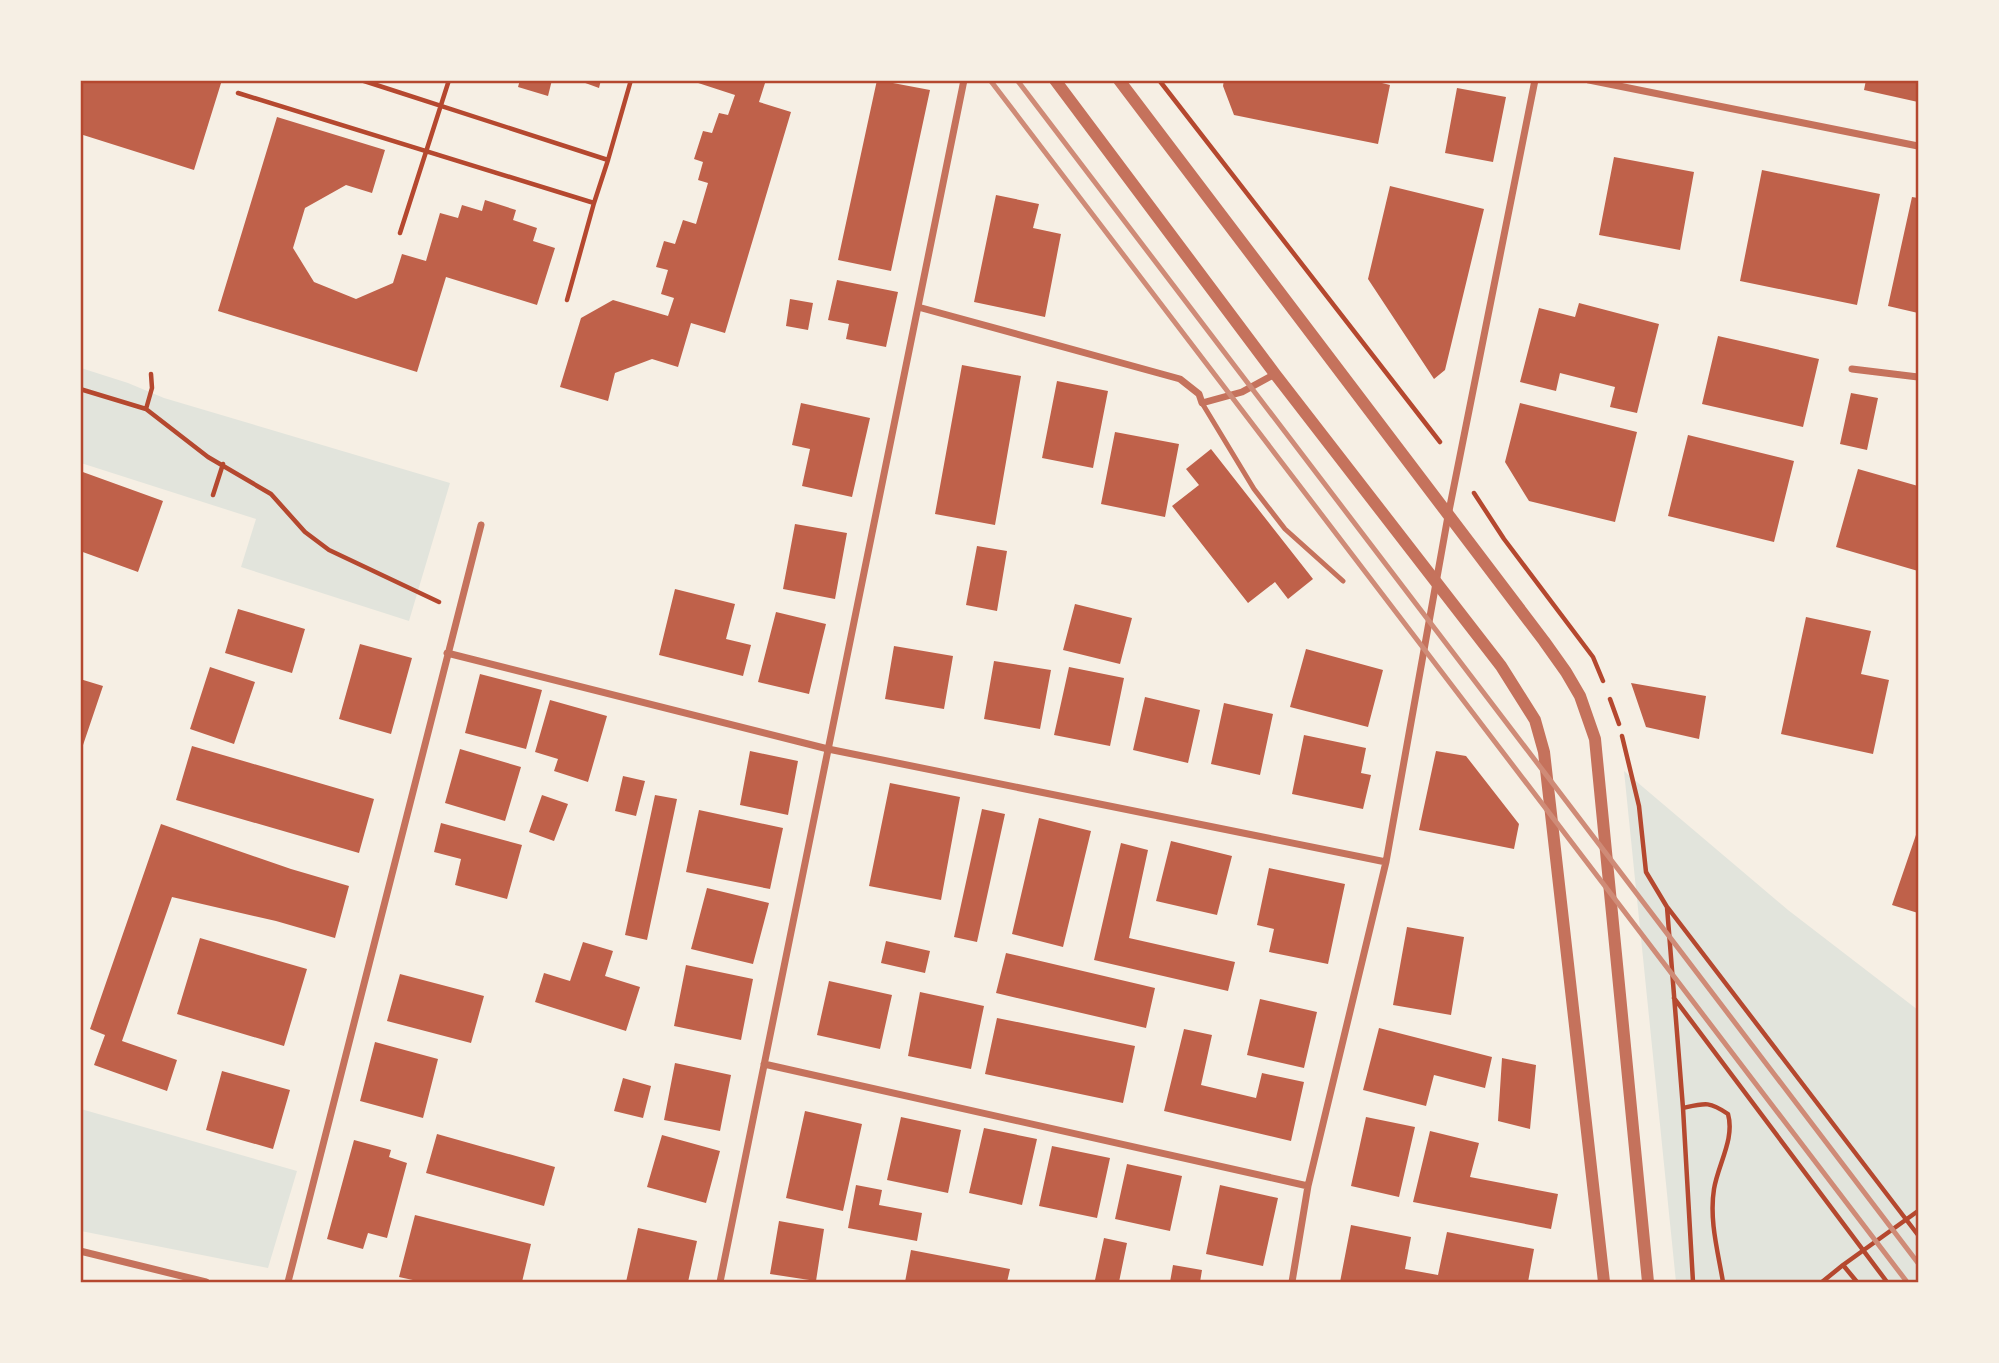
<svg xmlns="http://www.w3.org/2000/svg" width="1999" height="1363" viewBox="0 0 1999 1363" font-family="Overpass,sans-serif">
<rect width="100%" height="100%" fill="#f6efe4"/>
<path fill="#e2e4dc" d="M81 368 128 383 164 398 450 483 409 621 241 567 256 519 81 463Z
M1624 771 1788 910 1918 1010V1282H1676Z
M81 1109 297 1171 268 1268 81 1231Z"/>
<path fill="#bf614a" d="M80 80H222L194 170 80 134Z
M520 80H552L548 96 518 87Z
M577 80H601L599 88Z
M689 80H766L759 102 791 112 725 333 691 323 678 367 652 359 615 373 608 401 560 387 581 318 613 300 668 316 674 298 661 294 668 270 656 267 664 241 675 244 683 220 696 224 708 183 698 180 703 162 694 159 703 131 712 133 719 113 728 115 735 95Z
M877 80 930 90 891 271 838 260Z
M1224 80H1370L1390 85 1378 144 1234 115 1223 86Z
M1866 80H1918V102L1864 90Z
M1457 88 1506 97 1493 162 1445 153Z
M277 117 385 150 372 193 346 185 305 208 293 248 314 282 356 299 393 283 402 254 426 261 440 213 458 218 462 205 482 211 485 200 516 210 513 220 537 228 533 241 555 248 537 305 446 277 417 372 218 311Z
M1614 157 1694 172 1680 250 1599 235Z
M1762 170 1880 194 1857 305 1740 281Z
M1390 186 1484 209 1445 370 1434 379 1368 279Z
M996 195 1039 204 1033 228 1061 234 1045 317 974 302Z
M1912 197 1918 198V313L1888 306Z
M837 280 898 292 886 347 846 339 849 324 828 320Z
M790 299 813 303 808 330 786 326Z
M1579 303 1659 324 1637 413 1610 407 1615 387 1560 373 1556 391 1520 382 1539 308 1575 317Z
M1718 336 1819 359 1803 427 1702 404Z
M962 365 1021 376 995 525 935 514Z
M1057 381 1108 391 1093 468 1042 458Z
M1851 393 1878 398 1867 450 1840 444Z
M801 403 870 418 852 497 802 486 810 449 792 445Z
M1520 403 1637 432 1615 522 1529 501 1505 462Z
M1115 432 1179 444 1165 517 1101 504Z
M1688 435 1794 461 1774 542 1668 516Z
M1211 449 1313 579 1288 599 1275 582 1248 603 1172 506 1199 485 1186 469Z
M1858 469 1918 486V571L1836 547Z
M80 471 163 501 138 572 80 551Z
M795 524 847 533 835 599 783 589Z
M977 546 1007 551 997 611 966 605Z
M675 589 735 604 726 639 751 645 743 676 659 655Z
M1075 604 1132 618 1120 664 1063 650Z
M238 609 305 629 292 673 225 653Z
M776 612 826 624 809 694 758 682Z
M1806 617 1871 631 1861 674 1889 680 1873 754 1781 734Z
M360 644 412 658 391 734 339 719Z
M894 646 953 656 944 709 885 699Z
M1306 649 1383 670 1368 727 1290 707Z
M994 661 1051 670 1040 729 984 719Z
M210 667 255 682 234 744 190 729Z
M1069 667 1124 678 1110 746 1054 735Z
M480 674 542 690 526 749 465 733Z
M80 679 103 686 81 751H80Z
M1631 683 1706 696 1699 739 1646 727Z
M1145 697 1200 710 1188 763 1133 750Z
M550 700 607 716 588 782 554 771 558 759 535 752Z
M1224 703 1273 714 1260 775 1211 764Z
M1304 735 1366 748 1361 773 1371 775 1363 809 1292 794Z
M192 746 374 799 359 853 176 800Z
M460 749 521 767 505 821 445 803Z
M750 751 798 761 788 815 740 805Z
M1436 751 1466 756 1519 824 1514 849 1419 830Z
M623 776 645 781 636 816 615 811Z
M890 783 960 797 941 900 869 886Z
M542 795 568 804 554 841 529 832Z
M655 795 677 799 647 940 625 935Z
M982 809 1005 814 977 942 954 937Z
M699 810 783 828 770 889 686 872Z
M1039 818 1091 831 1063 947 1012 934Z
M441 823 522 845 507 899 455 885 461 859 434 852Z
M161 824 291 869 349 886 335 938 276 921 172 897 122 1041 177 1060 167 1091 94 1065 105 1035 90 1029Z
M1918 829V913L1892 905Z
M1171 841 1232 856 1217 915 1156 901Z
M1121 843 1148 850 1129 938 1235 962 1228 991 1094 960Z
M1269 868 1345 884 1328 964 1269 952 1274 929 1257 925Z
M707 888 769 903 753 964 691 949Z
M1407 927 1464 937 1451 1015 1393 1005Z
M200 938 307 969 284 1046 177 1014Z
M886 941 930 951 925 973 881 963Z
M583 942 613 951 605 976 640 987 626 1031 535 1002 544 973 570 981Z
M1006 953 1155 988 1146 1028 996 993Z
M686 965 753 979 741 1040 674 1026Z
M400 974 484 996 471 1043 387 1021Z
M829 981 892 995 880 1049 817 1035Z
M920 992 984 1006 971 1069 908 1056Z
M1260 999 1317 1012 1304 1068 1247 1055Z
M997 1018 1135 1046 1123 1103 985 1074Z
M1379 1028 1492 1057 1485 1088 1434 1075 1426 1106 1363 1090Z
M1184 1029 1212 1035 1201 1085 1256 1098 1262 1073 1304 1082 1291 1141 1164 1111Z
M375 1042 438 1059 423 1118 360 1101Z
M1502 1058 1536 1065 1530 1129 1498 1121Z
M675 1063 731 1075 720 1131 664 1120Z
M222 1071 290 1090 273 1149 206 1130Z
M623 1078 651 1086 643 1118 614 1111Z
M805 1111 862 1124 843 1211 786 1198Z
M901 1117 961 1130 948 1193 887 1180Z
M1366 1117 1415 1127 1399 1197 1351 1186Z
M984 1128 1037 1139 1022 1205 969 1193Z
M1430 1131 1479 1143 1470 1177 1558 1194 1551 1229 1413 1202Z
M437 1134 555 1167 544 1206 426 1173Z
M662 1135 720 1151 706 1203 647 1187Z
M354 1140 391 1150 389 1157 407 1163 387 1238 368 1233 363 1249 327 1239Z
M1052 1146 1110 1158 1097 1218 1039 1206Z
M1127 1164 1182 1176 1170 1231 1115 1219Z
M856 1185 882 1190 879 1205 922 1213 917 1241 848 1228Z
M1220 1185 1278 1198 1263 1266 1206 1254Z
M415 1215 531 1244 522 1282H422L399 1277Z
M779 1221 824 1229 816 1281 770 1274Z
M1351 1225 1411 1237 1405 1269 1438 1275 1447 1232 1534 1249 1528 1282H1340Z
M638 1228 697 1241 688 1282H626Z
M1104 1238 1127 1243 1119 1282 1095 1280Z
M911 1250 1010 1269 1007 1282H905Z
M1173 1265 1202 1270 1200 1282H1170Z"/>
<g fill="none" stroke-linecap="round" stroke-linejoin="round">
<path stroke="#b5482f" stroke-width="4.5" d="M1159 80 1440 442
M238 93 594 203 608 160 361 80
M608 160 631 80
M400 233 449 80
M567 300 594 203
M80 389 146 409 208 457 271 494 305 532 329 550 439 602
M146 409 152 388 151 374
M1474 493 1504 539 1593 657 1603 681
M213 495 223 464
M1610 699 1619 724
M1622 736 1639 806 1646 872 1667 907 1683 1108 1693 1282
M1668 908 1918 1235
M1674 998 1887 1282
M1683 1108C1705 1103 1709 1101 1728 1114 1735 1139 1718 1164 1714 1189 1709 1220 1718 1252 1723 1282
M1843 1265 1918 1211
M1822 1282 1843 1265 1857 1282"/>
<path stroke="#c5725c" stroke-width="5" d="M1202 403 1254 489 1285 529 1343 581"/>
<path stroke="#c5725c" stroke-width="7" d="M1589 80 1918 146
M918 307 1180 379 1199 394 1202 403 1242 392 1275 374
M1852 369 1918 377
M447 653 828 749 1386 862
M764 1064 1308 1186
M80 1251 206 1282
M288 1282 481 525
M720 1282 964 80
M1292 1282 1308 1186 1386 862 1448 516 1535 80"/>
<path stroke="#c5725c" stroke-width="12" d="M1055 80 1275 374 1501 666 1535 720 1544 752 1604 1282
M1119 80 1544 641 1566 672 1580 696 1595 739 1648 1282"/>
<path stroke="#cf8b77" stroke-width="5" d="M990 80 1907 1282
M1017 80 1918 1263"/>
</g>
<rect width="1999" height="1363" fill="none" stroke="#f6efe4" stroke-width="164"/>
<rect x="82" y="82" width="1835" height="1199" fill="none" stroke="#b5482f" stroke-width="2.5"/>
</svg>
